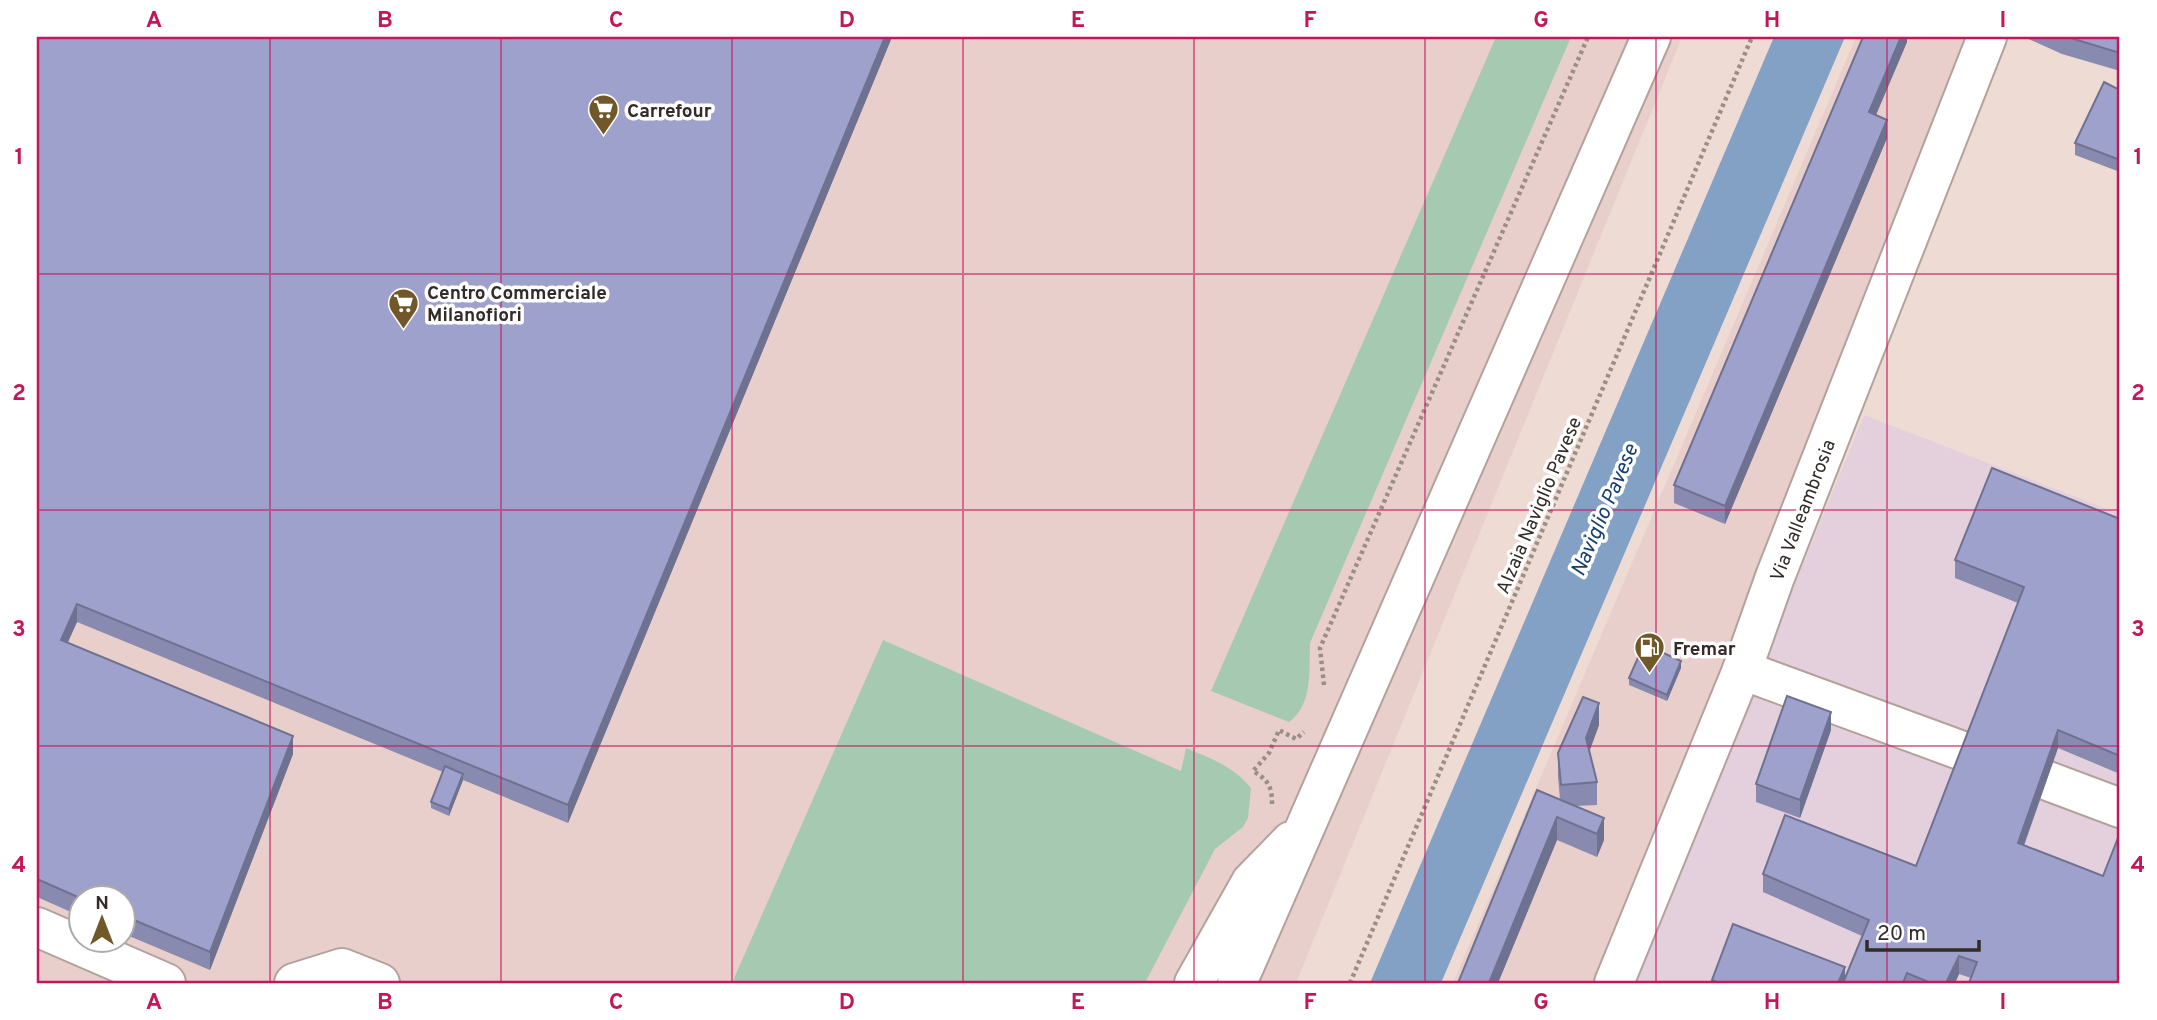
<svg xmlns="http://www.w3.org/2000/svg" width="2157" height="1020" viewBox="0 0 2157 1020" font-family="Overpass,sans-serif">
<rect width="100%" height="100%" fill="#eedbd3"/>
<path fill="#e9cfcc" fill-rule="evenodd" d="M37 37H1682L1296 983H155L37 932ZM80 898H122V940H80Z
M1856 37H1978L1607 983H1453Z
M37 940 136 983H37Z"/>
<path fill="#e4cfdd" d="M1864 415 2120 514V983H1632Z"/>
<path fill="#a6c9b2" d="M1496 37H1571L1310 643C1309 670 1313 705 1289 722L1211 691Z
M883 640 1181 771 1186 748C1212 759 1233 766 1251 788L1248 818 1243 827 1215 849 1145 983H732Z"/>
<path fill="#83a1c5" d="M1774 37H1845L1441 983H1370Z"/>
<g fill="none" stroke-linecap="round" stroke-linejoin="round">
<defs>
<path id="minor" d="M1742 670 1968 753
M2048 781 2120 808
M37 927 166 983
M294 983 342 968 380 983
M1194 983 1251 882 1291 841
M1237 983 1651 37"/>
<path id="major" d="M1614 983 1742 670 1775 577 1987 37"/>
</defs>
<use href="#minor" stroke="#b4a29a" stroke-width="42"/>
<use href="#major" stroke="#b4a29a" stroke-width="42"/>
<path stroke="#9b8e88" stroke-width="4.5" stroke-dasharray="3.5 3.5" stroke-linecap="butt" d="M1324 685 1320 648 1588 37
M1272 804C1272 786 1268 780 1253 771L1269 753 1279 730 1296 739 1304 732
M37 982 39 983
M1350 983 1752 37"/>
<use href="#minor" stroke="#fff" stroke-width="38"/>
<use href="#major" stroke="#fff" stroke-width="38"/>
</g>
<path fill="#898ab0" d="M37 37H892L568 823 463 780 449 816 431 808V802L443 772 77 622 67 643 293 754 210 970 122 933V898H80V916L37 897Z
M1907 37V42L1876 115 1887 138 1725 524 1674 503V485Z
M2024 37H2120V71L2062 54Z
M2120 90V172L2075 155V143Z
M2120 519V774L2058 748 2024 846 2120 983 1971 978 1959 974 1955 983H1712V980L1845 977 1862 936 1763 892V874L1916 866 2018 603 1955 578V560Z
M1681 668 1667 701 1629 685V678Z
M1599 725 1589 751 1597 782V805L1576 806 1604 840 1597 857 1557 840 1498 983 1560 800 1558 776V753Z
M1831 730 1800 818 1756 802V784Z"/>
<path fill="#6f7190" d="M885 37H892L568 823V805Z
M1901 37H1907V42L1869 131V112Z
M1887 120V138L1725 524V506Z
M77 604V622L61 658V640Z
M1681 661V668L1667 701V695Z
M1599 703V725L1586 761V738Z
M1831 712V730L1800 818V800Z
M2058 730V748L2018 861V843Z
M293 736V754L210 970V952Z
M463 774V780L449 816V809Z
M1557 817V840L1498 983H1489Z
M1604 818V840L1597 857V834Z
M1959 956V974L1955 983H1946Z
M1845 967V983H1838Z"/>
<path fill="#9fa1cd" stroke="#6f7190" stroke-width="2" d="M37 37H885L568 805 77 604 61 640 293 736 210 952 122 915V898H80L37 879Z
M1863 37H1901L1869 112 1887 120 1725 506 1674 485Z
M2067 37H2120V53Z
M2104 82 2120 90V160L2075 143Z
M1992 468 2120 519V756L2058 730 2018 843 2103 876 2118 838 2120 839V983H1969L1977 962 1959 956 1946 983H1931L1907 973 1903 983H1843L1869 920 1763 874 1785 815 1916 866 2024 587 1955 560Z
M1644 644 1681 661 1667 695 1629 678Z
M1787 696 1831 712 1800 800 1756 784Z
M1583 697 1599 703 1586 738 1597 782 1561 785 1558 753Z
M445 766 463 774 449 809 431 802Z
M1537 790 1604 818 1597 834 1557 817 1489 983H1458Z
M1733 924 1845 967 1838 983H1719L1712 980Z"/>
<path fill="none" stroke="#c2185b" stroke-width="2" stroke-opacity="0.55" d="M270 37V983M501 37V983M732 37V983M963 37V983M1194 37V983M1425 37V983M1656 37V983M1887 37V983M37 274H2120M37 510H2120M37 746H2120"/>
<defs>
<symbol id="supermarket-pin" viewBox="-11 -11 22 30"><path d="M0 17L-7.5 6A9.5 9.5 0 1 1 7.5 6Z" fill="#715829" stroke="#fff"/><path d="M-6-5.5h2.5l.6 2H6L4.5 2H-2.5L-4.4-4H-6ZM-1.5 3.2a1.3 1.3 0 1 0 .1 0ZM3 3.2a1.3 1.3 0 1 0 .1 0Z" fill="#fff"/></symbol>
<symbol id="fuel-pin" viewBox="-11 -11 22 30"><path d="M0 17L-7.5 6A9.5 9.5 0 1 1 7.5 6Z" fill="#715829" stroke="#fff"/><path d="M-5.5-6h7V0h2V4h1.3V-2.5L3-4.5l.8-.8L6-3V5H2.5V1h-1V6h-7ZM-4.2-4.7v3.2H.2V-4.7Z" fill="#fff"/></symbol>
</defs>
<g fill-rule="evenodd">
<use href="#supermarket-pin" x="586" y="92" width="35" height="47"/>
<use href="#supermarket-pin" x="386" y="286" width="35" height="47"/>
<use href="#fuel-pin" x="1632" y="630" width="35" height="47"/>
</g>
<g text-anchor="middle" stroke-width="7" stroke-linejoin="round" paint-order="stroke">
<g font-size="19" font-weight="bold" fill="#322b28" stroke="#fff" text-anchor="start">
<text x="627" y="117">Carrefour</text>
<text x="427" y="299">Centro Commerciale<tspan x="427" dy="22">Milanofiori</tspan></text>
<text x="1673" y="655">Fremar</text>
</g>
<g font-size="19" fill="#322b28" stroke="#fff">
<text transform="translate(1538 505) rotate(-67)" y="7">Alzaia Naviglio Pavese</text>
<text transform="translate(1802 510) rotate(-69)" y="7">Via Valleambrosia</text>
</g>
<g font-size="21" font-style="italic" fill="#164070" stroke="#fff">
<text transform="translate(1604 510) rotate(-67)" y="7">Naviglio Pavese</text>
</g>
</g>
<rect width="2157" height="1020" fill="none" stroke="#ffffff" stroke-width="77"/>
<g transform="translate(102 919)"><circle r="33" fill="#ffffff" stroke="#adaaa9" stroke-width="2"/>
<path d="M0-5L12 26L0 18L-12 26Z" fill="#715829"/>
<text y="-10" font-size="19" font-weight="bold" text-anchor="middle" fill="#322b28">N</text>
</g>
<path d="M1867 940v10h112v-10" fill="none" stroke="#322b28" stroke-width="3.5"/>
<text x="1877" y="940" font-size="21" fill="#322b28" stroke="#ffffff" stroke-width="5" paint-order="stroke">20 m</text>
<rect x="38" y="38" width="2080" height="944" fill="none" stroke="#c2185b" stroke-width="2.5"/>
<g font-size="23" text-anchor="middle" font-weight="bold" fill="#c2185b">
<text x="154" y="27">A</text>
<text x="385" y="27">B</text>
<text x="616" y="27">C</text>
<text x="847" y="27">D</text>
<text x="1078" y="27">E</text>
<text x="1310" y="27">F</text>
<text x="1541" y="27">G</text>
<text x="1772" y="27">H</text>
<text x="2003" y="27">I</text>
<text x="19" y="164">1</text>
<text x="2138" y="164">1</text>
<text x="19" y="400">2</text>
<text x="2138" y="400">2</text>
<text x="19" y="636">3</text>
<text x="2138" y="636">3</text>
<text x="19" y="872">4</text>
<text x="2138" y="872">4</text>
<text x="154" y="1009">A</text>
<text x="385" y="1009">B</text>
<text x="616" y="1009">C</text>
<text x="847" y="1009">D</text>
<text x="1078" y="1009">E</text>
<text x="1310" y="1009">F</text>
<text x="1541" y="1009">G</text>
<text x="1772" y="1009">H</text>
<text x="2003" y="1009">I</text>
</g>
</svg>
